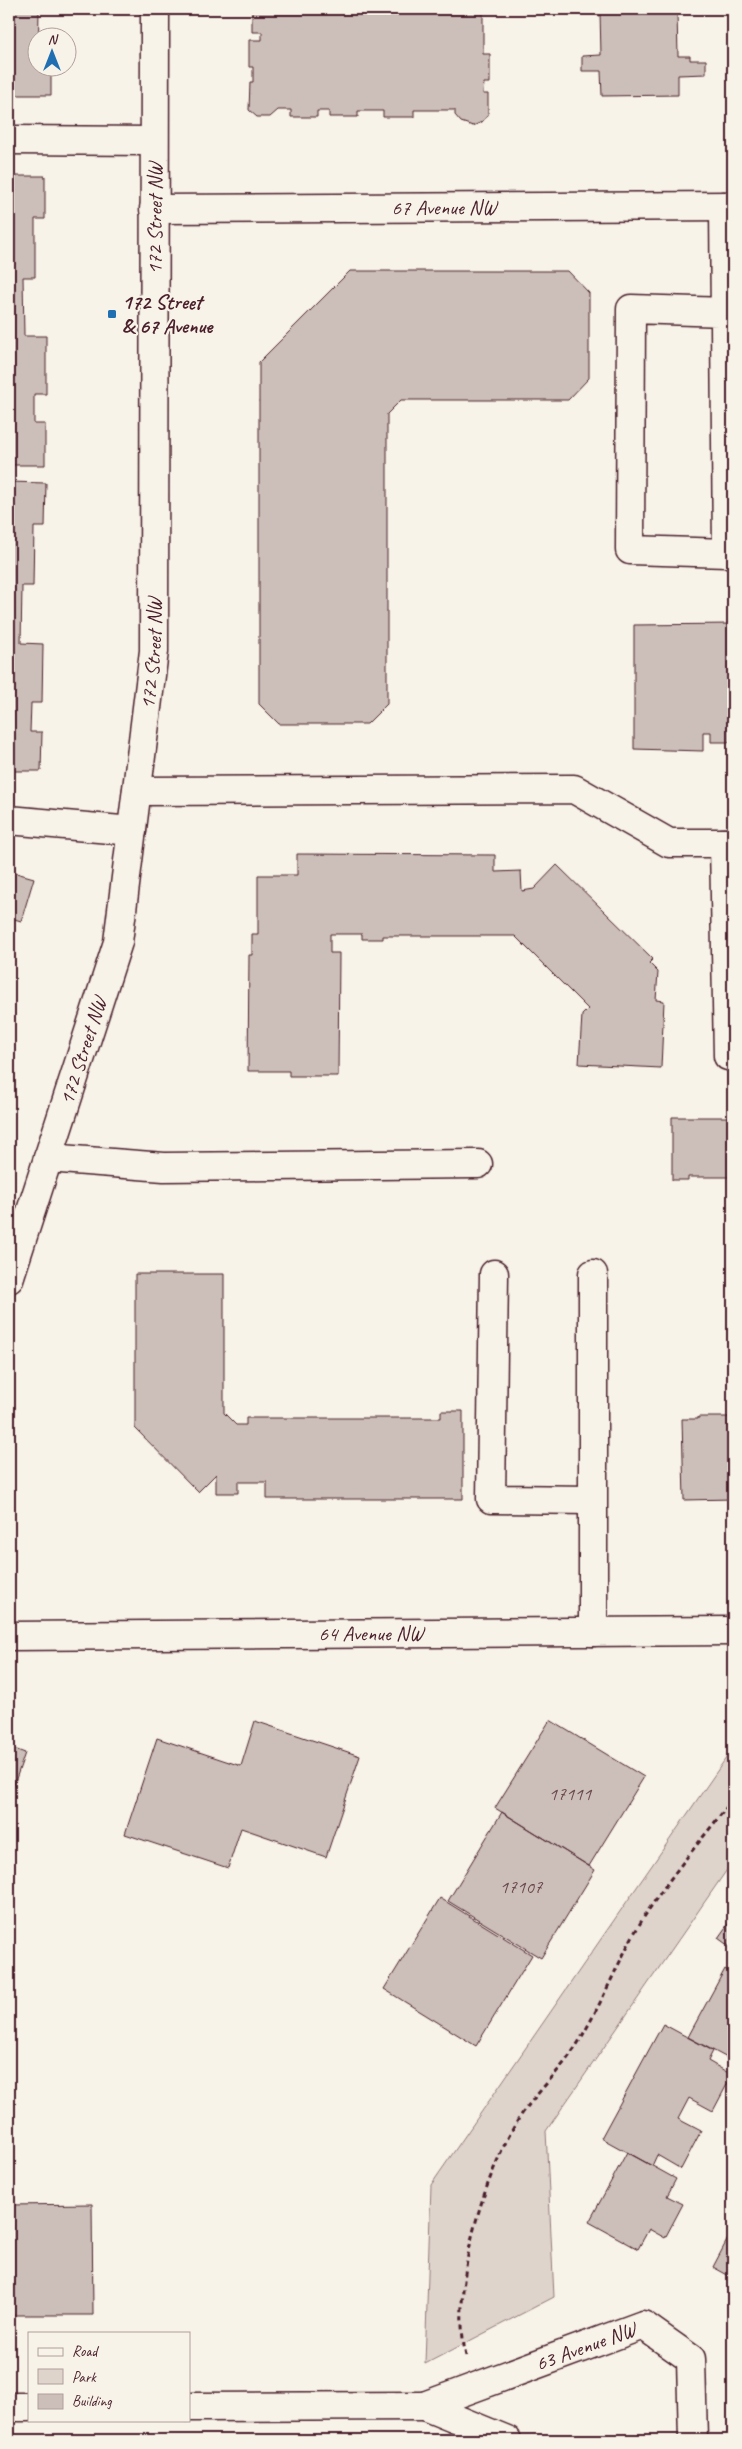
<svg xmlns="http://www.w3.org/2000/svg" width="742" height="2449" viewBox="0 0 742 2449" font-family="Caveat,sans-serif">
<rect width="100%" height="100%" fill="#f7f3e8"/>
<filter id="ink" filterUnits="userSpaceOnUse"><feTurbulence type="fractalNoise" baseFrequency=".02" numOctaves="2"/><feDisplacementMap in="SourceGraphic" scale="10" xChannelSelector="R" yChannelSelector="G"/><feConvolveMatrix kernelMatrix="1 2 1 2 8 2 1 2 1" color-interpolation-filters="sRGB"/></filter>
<g filter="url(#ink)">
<path fill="#ded4cc" stroke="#947a7c" d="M733 1748V1861L546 2131 554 2297 425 2364 431 2185Z"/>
<path fill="#ccbfb9" stroke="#4a1f2b" d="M9 9H39L38 68H51V95H9Z
M252 9H483V54H490V83H484L483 94H488V115L482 122 473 126 461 122 455 115V110H414V117H383V111H358V117H329V111H317V117H291V110H278L270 117H257L249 110 250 82H253V67H249V40H262V32H252Z
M582 9H704V12L677 13 678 56H690V60H706V74L678 75V95L602 96 601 71H582V56L601 55 600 12 582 13Z
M9 176H45V219H35V277H23L24 336H46V394H34V424H45V465H9Z
M350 271H568L589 293V378L568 400H401L387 414V704L367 724H279L259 704V362Z
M9 482 46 483 45 527H34L33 586H22L21 643 43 644 42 703H31L30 732H42L41 771H9Z
M733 624V742H711V732H703V751L634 749V625Z
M297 854 495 855V872L521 871 522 891 534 889 557 865 653 959 649 963 658 972 656 1000 664 1001 661 1068 579 1064 582 1015 588 1009 515 936H383V939H362V934H330V953H339L338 1076H289V1071H248L249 955H252V934H258V875H297Z
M9 871 34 878 21 921 11 918 9 925Z
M672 1117H733V1177H688V1180H672Z
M135 1274H224V1413L236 1425H246V1418H441V1411H463V1499H267V1482H238V1493H216V1474L198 1492 135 1428Z
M698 1417H733V1499L684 1500 682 1419H698Z
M550 1720 644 1777 589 1866 495 1808Z
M255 1721 360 1756 326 1857 241 1828 228 1868 125 1834 157 1738 241 1766Z
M9 1747 25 1753 9 1799Z
M502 1812 595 1870 541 1958 448 1901Z
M440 1898 532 1955 476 2046 384 1989Z
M733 1917V1949L718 1938Z
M725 1969 733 1974V2061L688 2037Z
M663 2024 713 2051 708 2061 732 2075 713 2111 689 2098 678 2119 701 2131 681 2169 657 2155 652 2166 601 2138Z
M627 2152 676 2179 667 2196 683 2204 665 2238 649 2229 638 2249 589 2222Z
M92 2204 93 2315H9V2205Z
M733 2229V2278L713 2267Z"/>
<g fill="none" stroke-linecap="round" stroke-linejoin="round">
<defs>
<g id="minor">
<path d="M9 140 154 141"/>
<path d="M724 206 727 553 630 550 631 309 726 312 733 315"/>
<path id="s1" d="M154 209 733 206"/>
<path d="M137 791 574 789 669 843H733"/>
<path d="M9 820 132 831"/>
<path d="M724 843 728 1056 733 1057"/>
<path d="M48 1158 164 1167 478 1164"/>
<path d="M494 1274 491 1499 592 1500"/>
<path d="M593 1274V1632"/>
<path id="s2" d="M9 1279 118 942 154 651 155 9"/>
<path id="s3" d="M9 1636 733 1631"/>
<path d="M9 2407H29"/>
<path d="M189 2407 424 2406"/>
<path id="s4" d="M507 2440 424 2406 643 2325 691 2359 693 2440"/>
</g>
</defs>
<use href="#minor" stroke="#4a1f2b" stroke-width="31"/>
<path stroke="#4a1f2b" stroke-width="3" stroke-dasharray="5 4" stroke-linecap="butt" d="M466 2356C450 2288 482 2179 518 2120 535 2093 561 2071 578 2043 600 2007 615 1969 635 1932 662 1885 700 1842 733 1799"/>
<use href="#minor" stroke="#f7f3e8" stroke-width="28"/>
</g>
</g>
<rect fill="#1f6fb2" stroke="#f7f3e8" stroke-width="2" x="107" y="309" width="10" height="10" rx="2.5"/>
<g text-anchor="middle" stroke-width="4.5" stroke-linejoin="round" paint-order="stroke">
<g font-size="19" fill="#6a474e">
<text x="570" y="1800">17111</text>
<text x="521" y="1893">17107</text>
</g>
<g font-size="21" fill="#4a1f2b" stroke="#f7f3e8">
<text dy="7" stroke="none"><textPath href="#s1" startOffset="290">67 Avenue NW</textPath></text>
<text dy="7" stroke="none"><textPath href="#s2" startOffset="1080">172 Street NW</textPath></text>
<text dy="7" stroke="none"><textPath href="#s2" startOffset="645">172 Street NW</textPath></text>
<text dy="7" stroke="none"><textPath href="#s2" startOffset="240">172 Street NW</textPath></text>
<text dy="7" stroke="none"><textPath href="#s3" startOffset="362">64 Avenue NW</textPath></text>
<text dy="7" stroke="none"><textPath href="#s4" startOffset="262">63 Avenue NW</textPath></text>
</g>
<g font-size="21" font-weight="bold" fill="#4a1f2b" stroke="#f7f3e8" text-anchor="start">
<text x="122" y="309">172 Street<tspan x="122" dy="24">&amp; 67 Avenue</tspan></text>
</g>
</g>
<rect width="742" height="2449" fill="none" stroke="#f7f3e8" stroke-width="30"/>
<rect x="15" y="15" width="712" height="2419" fill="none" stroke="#4a1f2b" stroke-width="2" filter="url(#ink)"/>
<rect x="28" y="2332" width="162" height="90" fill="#f7f3e8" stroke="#b29e9c"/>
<rect x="38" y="2348" width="25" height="8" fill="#f7f3e8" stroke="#b29e9c"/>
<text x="72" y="2356" font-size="15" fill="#4a1f2b">Road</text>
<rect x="38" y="2369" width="25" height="15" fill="#ded4cc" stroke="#b29e9c"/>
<text x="72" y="2382" font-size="15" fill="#4a1f2b">Park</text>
<rect x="38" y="2394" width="25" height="15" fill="#ccbfb9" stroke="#b29e9c"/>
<text x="72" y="2406" font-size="15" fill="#4a1f2b">Building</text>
<g transform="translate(52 52)"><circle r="24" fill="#f7f3e8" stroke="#b29e9c"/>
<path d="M0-4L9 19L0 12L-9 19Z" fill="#1f6fb2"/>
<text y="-8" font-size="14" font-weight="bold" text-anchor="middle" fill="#4a1f2b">N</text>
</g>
</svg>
